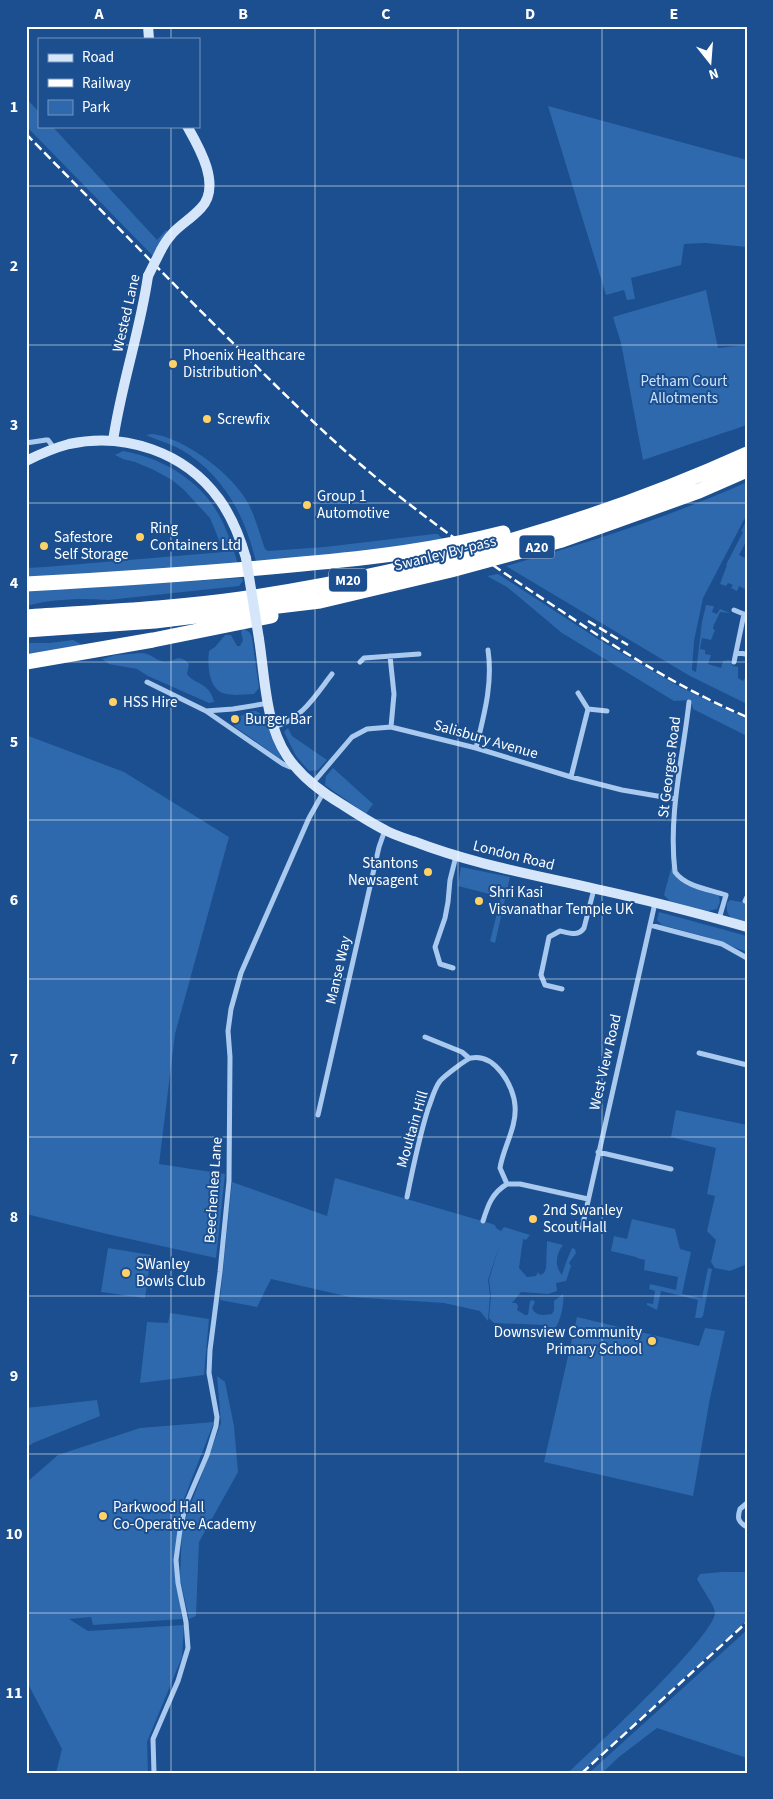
<svg xmlns="http://www.w3.org/2000/svg" width="773" height="1799" viewBox="0 0 773 1799" font-family="'Source Sans 3',sans-serif">
<rect width="100%" height="100%" fill="#1b4f8f"/>
<path fill="#2e69ad" d="M26 98 39 112V126H52L157 240 166 230 169 233 154 257 26 126Z
M548 106 747 160V247L705 243 684 244 681 265 631 278 635 299 627 300 624 290 606 295Z
M706 290 718 348 747 345V425L643 460 621 343 613 317Z
M152 434C184 437 235 476 249 505 256 519 260 535 265 549L268 551 325 547 434 534H438L443 540 437 544 256 562C245 515 222 472 178 448 168 443 157 440 146 435Z
M123 451C158 457 195 477 214 507 225 523 231 542 237 561V564L26 579V568L45 567 224 552 210 518 183 489 172 480 154 470 135 462 123 459 115 455Z
M747 482V514L703 598 694 641 692 668V670L696 672 702 622 706 605 714 606 712 612 717 614 720 609 730 613 720 612 715 623 714 624 713 629 715 630 711 640 702 638 700 649 705 650V654L711 655 708 664 721 668 723 661 730 660 733 666 738 667V678L743 681 745 678 747 679V704L690 676 506 566C588 543 669 517 747 482Z
M745 523H747V540L739 555 747 559V590L739 586 737 591 731 588 733 585 728 583 726 586 720 584 727 565H726L743 532 741 531Z
M498 574 601 641 680 687 747 719V736L693 709 691 700 674 701 562 633 507 587 487 576Z
M242 578 243 581 239 586 108 600C81 598 53 599 26 606V591Z
M243 628 250 633 252 638 259 688 254 694C246 694 235 696 227 694 209 692 207 666 209 651L215 647 225 635H231L237 646H240L243 640 241 632Z
M73 640 81 644 80 646 26 654V643H49Z
M142 653C151 653 157 662 166 662 170 662 174 659 179 658L185 660 189 664 187 674C193 684 210 682 214 702L209 703 148 676 137 669 109 664 102 659 116 655Z
M250 711H256L266 717 282 760 234 726 237 718Z
M288 728 292 736 327 760 318 770 309 771 296 756 284 732Z
M26 735 124 772 229 837 175 1034 159 1164 225 1174 216 1258 107 1234 26 1214Z
M333 768 373 804 366 814 325 785 326 776Z
M672 865C678 891 699 887 719 896L720 902 717 909 708 911 670 901 664 895Z
M461 867 510 877 495 943 490 941 501 897 458 886Z
M730 900 747 903V922C734 919 725 919 727 903Z
M659 912 747 936V952L707 937 662 925 657 920Z
M676 1110 747 1125V1264L730 1271 715 1268 711 1262 716 1240 707 1231 715 1196 707 1194 716 1148 671 1137Z
M335 1178 482 1221 483 1224 486 1222 495 1225 496 1228 501 1231 504 1227 530 1235 526 1240 523 1239 519 1268 527 1277 536 1276 538 1272 540 1275 544 1273 546 1268 547 1241 563 1245C556 1254 554 1266 562 1275 565 1265 568 1257 572 1248L575 1249 576 1253 569 1263 571 1266 566 1281 556 1283 557 1291 548 1294 521 1292 512 1303H516L518 1306 517 1310 525 1315H528L530 1301 533 1300 535 1302 532 1308C536 1317 544 1315 552 1314L554 1310V1301L563 1294C565 1301 560 1325 554 1329L544 1325 494 1323 489 1318 491 1296 489 1280 499 1246 488 1280 490 1295 488 1321 480 1311 444 1303 350 1297 271 1279 257 1307 220 1300 232 1182 327 1216Z
M632 1219 675 1229 680 1249 691 1252 682 1294 702 1298 708 1268 712 1269 703 1316 701 1318H695L698 1300 661 1291 657 1310 647 1305V1303L653 1304 655 1291 649 1289 650 1284 676 1290 678 1277 644 1270 645 1260 637 1258 636 1257 611 1251 614 1236 627 1239Z
M108 1248 151 1255 145 1298 101 1292Z
M170 1313 209 1319 204 1375 140 1383 147 1322 168 1323Z
M577 1317 699 1346 705 1328 725 1331 710 1398 693 1496 544 1462Z
M217 1376 225 1382 234 1426 238 1472 199 1542 196 1616 189 1619 180 1578 182 1528 221 1423Z
M97 1400 100 1416 33 1443 26 1448V1408Z
M214 1422 182 1504 174 1562 182 1619 93 1625 91 1617 69 1619 88 1631 184 1625 182 1657 147 1742 148 1773H56L62 1749 26 1680V1483L58 1455 140 1428Z
M722 1572H747V1620L581 1773H568C592 1750 713 1638 715 1613 715 1606 701 1587 697 1579L700 1574Z
M747 1630V1758L657 1728 619 1757 602 1773H589Z"/>
<g fill="none" stroke-linecap="round" stroke-linejoin="round">
<path stroke="#a9c9ee" stroke-width="5" d="M26 443 46 440H48L54 448
M734 610 746 615
M736 652 745 654
M390 656 394 694 391 727
M360 662 364 658 419 654
M734 662 744 614
M147 682 206 711 283 764 290 767 294 766
M578 693 588 709 607 711
M689 702C683 758 668 814 675 872 686 887 708 889 726 895L719 919
M206 711 233 709 269 703
M274 727C302 719 315 696 332 674
M476 748C484 715 493 684 488 650
M571 777 588 709
M312 784 352 737 367 729 391 727 476 748 571 777 622 790 675 799
M747 897 745 901H747
M650 925 722 944 747 958
M453 968 440 964 435 947 445 918 448 902 450 880 456 856
M562 989 545 985 541 975 549 937 560 931C569 933 578 937 584 928L594 889
M425 1037 462 1052 469 1058
M699 1053 747 1065
M318 1115 379 847 385 830
M598 1152 671 1169
M407 1197C413 1167 419 1138 428 1109 432 1099 434 1089 440 1081 444 1076 465 1060 471 1058 495 1053 514 1086 515 1106 517 1127 503 1148 500 1168L507 1184H520L588 1199
M483 1221C488 1205 492 1193 507 1184
M582 1228 655 903
M747 1503 740 1509C737 1518 738 1522 747 1527
M154 1773 153 1739 178 1681 188 1648 186 1622 178 1583 176 1560 180 1530 186 1504 207 1455 216 1426 217 1417 209 1373 210 1350 220 1272 229 1181 230 1057 228 1031 231 1009 241 973 309 818 323 793"/>
<path stroke="#d6e6fa" stroke-width="10" d="M148 26 149 39
M161 250C173 227 185 225 201 208 222 186 199 147 187 126
M113 441C121 385 140 332 148 276
M26 461C40 454 54 448 69 444 125 432 185 452 219 499 232 517 240 537 246 558
M259 639C265 677 265 723 287 756 301 777 321 792 343 805 357 814 371 823 385 830 394 835 404 838 413 841 472 864 535 875 596 889 647 900 697 913 747 927"/>
<path stroke="#fff" stroke-width="15" d="M26 584C118 579 210 573 302 564 369 558 437 550 503 533
M26 617C97 612 170 609 241 599 415 573 586 527 747 454
M26 630 155 621 320 601 451 570 562 540 699 491 747 470
M26 662 153 640 271 616"/>
<path stroke="#fff" stroke-width="2.5" stroke-dasharray="9 4" stroke-linecap="butt" d="M26 134C95 204 164 275 234 344 272 382 311 421 352 457 417 514 488 563 560 610 619 650 681 689 747 717
M588 621 628 645
M582 1773 747 1622"/>
<path stroke="#d6e6fa" stroke-width="10" d="M148 276 161 250
M246 558 259 639"/>
</g>
<path fill="none" stroke="#fff" stroke-width="1" stroke-opacity="0.55" d="M171 26V39M315 26V1773M458 26V1773M602 26V1773M171 126V1773M26 186H747M26 345H747M26 503H747M26 662H747M26 820H747M26 979H747M26 1137H747M26 1296H747M26 1454H747M26 1613H747"/>
<g fill="#ffd166" stroke="#1b4f8f" stroke-width="2">
<circle cx="173" cy="364" r="5"/>
<circle cx="207" cy="419" r="5"/>
<circle cx="307" cy="505" r="5"/>
<circle cx="140" cy="537" r="5"/>
<circle cx="44" cy="546" r="5"/>
<circle cx="113" cy="702" r="5"/>
<circle cx="235" cy="719" r="5"/>
<circle cx="428" cy="872" r="5"/>
<circle cx="479" cy="901" r="5"/>
<circle cx="533" cy="1219" r="5"/>
<circle cx="126" cy="1273" r="5"/>
<circle cx="652" cy="1341" r="5"/>
<circle cx="103" cy="1516" r="5"/>
</g>
<g text-anchor="middle" stroke-width="4" stroke-linejoin="round" paint-order="stroke">
<g fill="#1b4f8f" stroke="#bbcadd" stroke-width="1">
<rect x="519.5" y="535.5" width="35" height="23" rx="4"/>
<rect x="329" y="568.5" width="38" height="23" rx="4"/>
</g>
<g font-size="14" font-weight="bold" fill="#fff">
<text x="537" y="552">A20</text>
<text x="348" y="585">M20</text>
</g>
<g font-size="15" fill="#fff" stroke="#1b4f8f">
<text transform="translate(126 313) rotate(-77)" y="5">Wested Lane</text>
<text transform="translate(445 553) rotate(-14)" y="5">Swanley By-pass</text>
<text transform="translate(486 739) rotate(16)" y="5">Salisbury Avenue</text>
<text transform="translate(669 767) rotate(-83)" y="5">St Georges Road</text>
<text transform="translate(514 855) rotate(14)" y="5">London Road</text>
<text transform="translate(338 970) rotate(-77)" y="5">Manse Way</text>
<text transform="translate(605 1062) rotate(-77)" y="5">West View Road</text>
<text transform="translate(412 1129) rotate(-74)" y="5">Moultain Hill</text>
<text transform="translate(213 1190) rotate(-86)" y="5">Beechenlea Lane</text>
</g>
<g font-size="15" fill="#fff" stroke="#1b4f8f" text-anchor="start">
<text x="183" y="360">Phoenix Healthcare<tspan x="183" dy="17">Distribution</tspan></text>
<text x="217" y="424">Screwfix</text>
<text x="317" y="501">Group 1<tspan x="317" dy="17">Automotive</tspan></text>
<text x="150" y="533">Ring<tspan x="150" dy="17">Containers Ltd</tspan></text>
<text x="54" y="542">Safestore<tspan x="54" dy="17">Self Storage</tspan></text>
<text x="123" y="707">HSS Hire</text>
<text x="245" y="724">Burger Bar</text>
<text x="418" y="868" text-anchor="end">Stantons<tspan x="418" dy="17">Newsagent</tspan></text>
<text x="489" y="897">Shri Kasi<tspan x="489" dy="17">Visvanathar Temple UK</tspan></text>
<text x="543" y="1215">2nd Swanley<tspan x="543" dy="17">Scout Hall</tspan></text>
<text x="136" y="1269">SWanley<tspan x="136" dy="17">Bowls Club</tspan></text>
<text x="642" y="1337" text-anchor="end">Downsview Community<tspan x="642" dy="17">Primary School</tspan></text>
<text x="113" y="1512">Parkwood Hall<tspan x="113" dy="17">Co-Operative Academy</tspan></text>
</g>
<g font-size="15" fill="#cfe3fa" stroke="#1b4f8f">
<text x="684" y="386">Petham Court<tspan x="684" dy="17">Allotments</tspan></text>
</g>
</g>
<rect width="773" height="1799" fill="none" stroke="#1b4f8f" stroke-width="55"/>
<rect x="38" y="38" width="162" height="90" fill="#1b4f8f" stroke="#7695bc"/>
<rect x="48" y="54" width="25" height="8" fill="#d6e6fa" stroke="#7695bc"/>
<text x="82" y="62" font-size="15" fill="#ffffff">Road</text>
<rect x="48" y="79" width="25" height="8" fill="#ffffff" stroke="#7695bc"/>
<text x="82" y="88" font-size="15" fill="#ffffff">Railway</text>
<rect x="48" y="100" width="25" height="15" fill="#2e69ad" stroke="#7695bc"/>
<text x="82" y="112" font-size="15" fill="#ffffff">Park</text>
<g transform="translate(710 62) rotate(163)" stroke="#1b4f8f" stroke-width="4" paint-order="stroke">
<path d="M0-4L9 19L0 12L-9 19Z" fill="#ffffff"/>
<text y="-8" font-size="14" font-weight="bold" text-anchor="middle" fill="#ffffff">N</text>
</g>
<rect x="28" y="28" width="718" height="1744" fill="none" stroke="#fff" stroke-width="2"/>
<g font-size="16" text-anchor="middle" font-weight="bold" fill="#fff">
<text x="99" y="19">A</text>
<text x="243" y="19">B</text>
<text x="386" y="19">C</text>
<text x="530" y="19">D</text>
<text x="674" y="19">E</text>
<text x="14" y="112">1</text>
<text x="14" y="271">2</text>
<text x="14" y="430">3</text>
<text x="14" y="588">4</text>
<text x="14" y="747">5</text>
<text x="14" y="905">6</text>
<text x="14" y="1064">7</text>
<text x="14" y="1222">8</text>
<text x="14" y="1381">9</text>
<text x="14" y="1539">10</text>
<text x="14" y="1698">11</text>
</g>
</svg>
